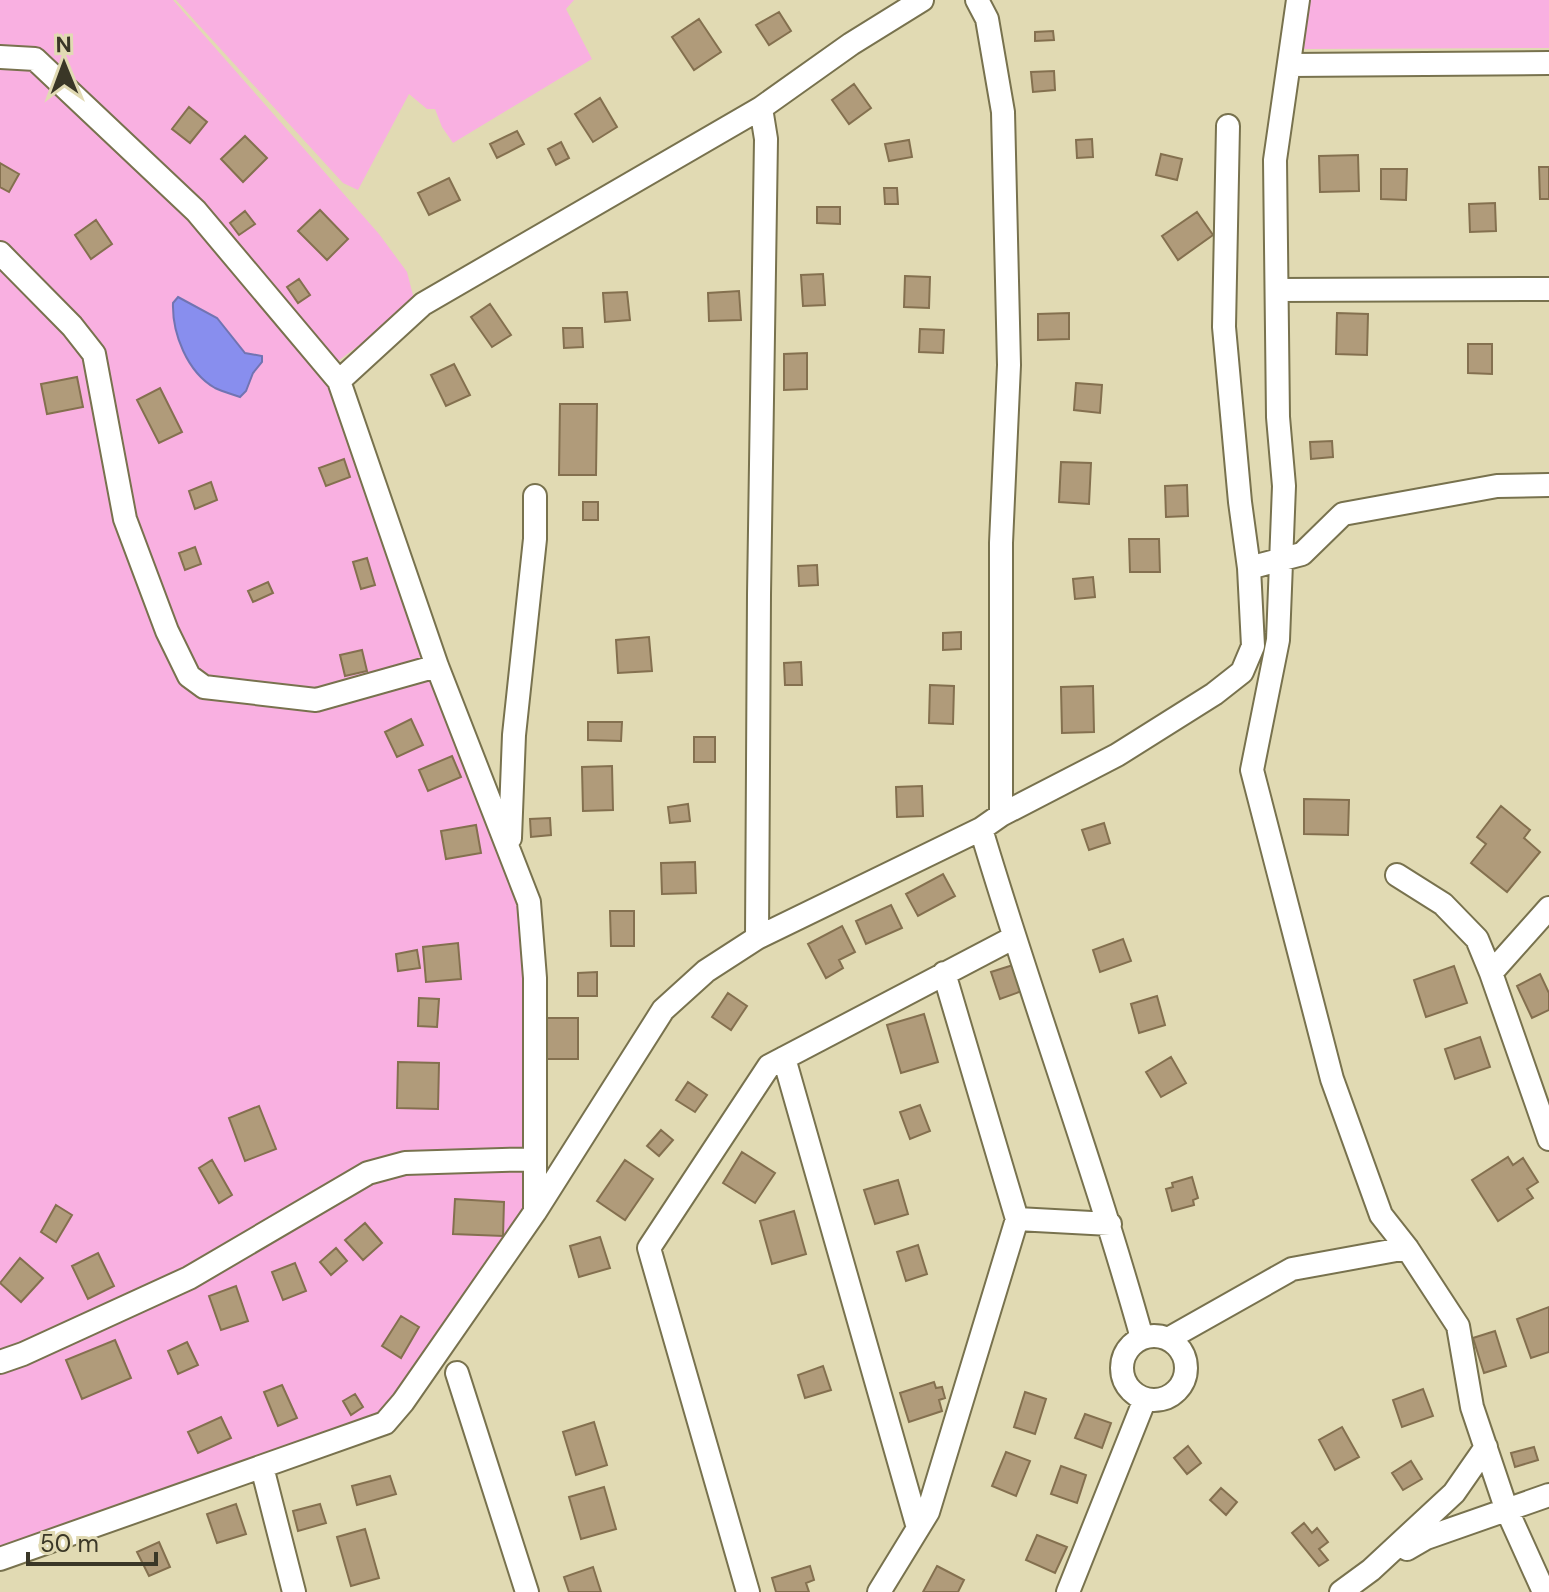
<svg xmlns="http://www.w3.org/2000/svg" width="1549" height="1592" viewBox="0 0 1549 1592" font-family="'DM Sans',sans-serif">
<rect width="100%" height="100%" fill="#e1dab3"/>
<path fill="#f9b0e1" d="M0 0H173L379 234 407 272 415 303 338 361 444 652 528 896 530 1200 384 1411 0 1552Z
M176 0H574L566 9 592 59 453 143 442 127 435 109H427L409 94 358 190 343 183Z
M1310 0H1549V48L1304 49Z"/>
<path fill="#888eee" stroke="#7174b2" stroke-width="2" d="M178 297 217 318 245 353 262 356V362L253 373 246 391 240 397C232 394 223 392 215 388 187 372 172 333 173 303Z"/>
<path fill="#b09b7a" stroke="#84704f" stroke-width="2" d="M779 12 791 31 769 45 756 25Z
M699 19 721 52 694 70 672 37Z
M1053 31 1054 40 1035 41V32Z
M1054 71 1055 90 1033 92 1031 72Z
M854 84 871 108 849 124 832 100Z
M600 98 617 127 593 142 575 114Z
M189 107 207 122 190 143 172 129Z
M517 131 524 144 497 158 490 144Z
M245 136 267 158 243 182 221 159Z
M1092 139 1093 157 1077 158 1076 140Z
M909 140 912 157 889 161 885 144Z
M561 142 569 158 556 165 548 149Z
M1161 154 1182 159 1177 180 1156 175Z
M1358 155 1359 191 1320 192 1319 156Z
M0 163 19 174 9 192 0 187Z
M1539 167H1549V199H1540Z
M1381 169H1407L1406 200 1381 199Z
M449 178 460 200 429 215 418 193Z
M884 188H897L898 204H885Z
M1495 203 1496 231 1470 232 1469 204Z
M817 207H840V224L817 223Z
M320 210 348 239 327 260 298 231Z
M245 211 255 224 239 235 230 223Z
M1197 212 1213 235 1178 260 1162 236Z
M96 220 112 244 91 259 75 235Z
M823 274 825 305 803 306 801 275Z
M905 276 930 277 929 308 904 307Z
M299 279 310 295 298 303 287 287Z
M739 291 741 320 709 321 708 293Z
M627 292 630 320 605 322 603 293Z
M490 304 511 335 492 347 471 317Z
M1069 313V339L1038 340V314Z
M1337 313 1368 314 1367 355 1336 354Z
M563 328H582L583 347 564 348Z
M920 329 944 330 943 353 919 352Z
M1468 344H1492V374L1468 373Z
M807 353V389L784 390V354Z
M454 364 470 395 446 406 431 375Z
M77 377 83 407 47 414 41 384Z
M1076 383 1102 385 1100 413 1074 410Z
M160 388 182 432 159 443 137 400Z
M560 404H597L596 475H559Z
M1332 441 1333 457 1311 459 1310 442Z
M344 459 350 477 326 486 319 468Z
M1061 462 1091 463 1089 504 1059 502Z
M211 482 217 500 195 509 189 491Z
M1187 485 1188 516 1166 517 1165 486Z
M583 502H598V520H583Z
M1129 539H1159L1160 572H1130Z
M195 547 201 564 185 570 179 553Z
M367 558 375 585 361 589 353 562Z
M817 565 818 585 799 586 798 566Z
M1093 577 1095 597 1075 599 1073 579Z
M268 582 273 593 253 602 248 591Z
M961 632V649L943 650V633Z
M649 637 652 671 618 673 616 640Z
M362 650 367 671 345 676 340 655Z
M801 662 802 685H785L784 663Z
M930 685 954 686 953 724 929 723Z
M1093 686 1094 732 1062 733 1061 687Z
M411 719 423 745 397 757 385 732Z
M588 722H622L621 741 588 740Z
M694 737H715V762H694Z
M452 756 461 777 428 791 419 770Z
M612 766 613 810 583 811 582 767Z
M922 786 923 816 897 817 896 787Z
M1304 799 1349 800 1348 835 1304 834Z
M688 804 690 821 670 823 668 807Z
M1501 806 1530 830 1524 838 1540 852 1507 892 1471 863 1486 844 1477 837Z
M550 818 551 835 531 837 530 819Z
M1104 823 1110 843 1089 850 1082 830Z
M476 825 481 853 446 859 441 831Z
M695 862 696 893 662 894 661 863Z
M943 874 955 896 918 916 906 894Z
M891 905 902 928 866 944 856 921Z
M610 911H634V946H611Z
M842 926 855 952 839 960 843 968 826 978 808 944Z
M1123 939 1131 961 1100 972 1093 950Z
M458 943 461 979 426 982 423 947Z
M417 950 420 968 398 971 396 954Z
M1013 965 1022 991 1000 999 991 972Z
M1454 966 1467 1003 1426 1017 1414 980Z
M597 972V996H578V973Z
M1540 974 1549 993V1010L1532 1018 1517 986Z
M728 993 747 1006 731 1030 712 1017Z
M1157 996 1165 1025 1139 1033 1131 1004Z
M419 998 439 999 437 1027 418 1026Z
M924 1014 938 1062 901 1073 887 1025Z
M545 1018H578V1059H545Z
M1480 1037 1490 1067 1455 1079 1445 1049Z
M1171 1057 1186 1083 1161 1097 1146 1072Z
M398 1062 439 1063 438 1109 397 1108Z
M688 1082 707 1095 695 1112 676 1100Z
M920 1105 930 1131 910 1139 900 1112Z
M259 1106 276 1149 245 1161 229 1118Z
M661 1130 673 1140 659 1156 647 1146Z
M742 1152 775 1173 755 1203 723 1183Z
M1508 1157 1513 1165 1523 1158 1538 1182 1527 1189 1533 1198 1498 1221 1472 1180Z
M212 1160 232 1195 219 1203 199 1168Z
M625 1160 653 1179 625 1220 597 1201Z
M1192 1177 1198 1198 1193 1200 1194 1205 1172 1211 1166 1189 1173 1187 1172 1183Z
M898 1180 908 1214 875 1224 864 1190Z
M455 1199 504 1202 503 1236 453 1234Z
M56 1205 72 1215 56 1242 41 1232Z
M794 1211 806 1254 772 1264 760 1221Z
M365 1223 382 1243 363 1260 345 1240Z
M600 1237 610 1268 579 1277 570 1246Z
M918 1245 927 1274 906 1281 897 1252Z
M336 1248 347 1261 331 1275 320 1262Z
M98 1253 114 1286 88 1299 72 1266Z
M20 1258 43 1278 21 1302 0 1283Z
M295 1263 306 1291 283 1300 272 1272Z
M236 1286 248 1321 221 1330 209 1296Z
M1549 1307V1352L1531 1358 1517 1319Z
M401 1316 419 1327 401 1358 382 1346Z
M1495 1331 1506 1366 1484 1373 1473 1338Z
M115 1340 131 1378 82 1399 66 1360Z
M187 1342 198 1365 178 1374 168 1351Z
M823 1366 831 1390 805 1398 798 1375Z
M934 1382 936 1388 942 1387 945 1398 939 1400 942 1411 909 1422 900 1393Z
M282 1385 297 1418 278 1426 264 1392Z
M1423 1389 1433 1416 1402 1427 1393 1400Z
M1025 1392 1046 1399 1035 1434 1014 1427Z
M355 1394 363 1407 351 1415 343 1401Z
M1085 1414 1111 1423 1102 1448 1075 1438Z
M221 1417 231 1438 198 1453 188 1432Z
M594 1422 607 1465 576 1475 563 1432Z
M1342 1427 1359 1457 1335 1470 1319 1440Z
M1188 1446 1201 1463 1187 1474 1174 1458Z
M1534 1447 1538 1460 1515 1467 1511 1453Z
M1006 1452 1030 1461 1016 1496 992 1486Z
M1411 1461 1422 1479 1403 1490 1392 1473Z
M1061 1466 1086 1475 1077 1503 1051 1494Z
M390 1476 396 1494 357 1505 352 1486Z
M604 1487 616 1529 581 1539 569 1497Z
M1221 1488 1237 1502 1226 1515 1210 1500Z
M236 1504 246 1534 217 1543 207 1514Z
M320 1504 326 1523 298 1531 293 1511Z
M1304 1523 1312 1533 1317 1528 1328 1542 1319 1549 1328 1560 1319 1566 1292 1533Z
M365 1529 379 1578 351 1586 337 1537Z
M1037 1535 1067 1547 1055 1573 1026 1560Z
M159 1542 170 1567 149 1576 137 1552Z
M810 1566 814 1580 806 1583 809 1592H776L772 1578Z
M937 1566 964 1580 958 1592H923Z
M593 1567 601 1592H569L564 1577Z"/>
<g fill="none" stroke-linecap="round" stroke-linejoin="round">
<defs>
<path id="minor" d="M977 0 987 19 1003 112 1009 365 1001 543V815
M1298 0 1275 160 1278 417 1284 486 1278 640 1252 770 1332 1079 1381 1215 1407 1248 1458 1326 1472 1407 1506 1508 1544 1592
M0 57 35 59 196 211 339 381 437 666 529 902 535 978V1211
M1290 65 1549 63
M1228 126 1224 327 1240 502 1249 568
M0 253 72 326 94 354 125 519 167 631 189 676 204 687 316 700 437 666
M1277 290 1549 289
M339 381 423 304 761 108 851 44 922 0
M981 829C1032 1000 1094 1166 1142 1338
M510 838 514 735 535 539V496
M1397 875 1443 904 1477 939 1491 973 1549 1139
M757 938 759 595 766 139 761 108
M1491 973 1549 908
M784 1058 918 1528
M1017 1219 1110 1224
M1122 1368a32 32 0 1 1 64 0a32 32 0 1 1-64 0Z
M1168 1339 1292 1269 1407 1248
M0 1362 23 1354 189 1278 368 1173 405 1163 535 1159
M457 1373 527 1592
M262 1467 294 1592
M1407 1549 1426 1538 1549 1495
M0 1559 385 1423 403 1402 535 1212 663 1010 706 971 757 938 981 829 1001 815 1117 755 1214 694 1242 672 1253 646 1249 568 1302 554 1343 514 1497 486 1549 485
M748 1592 649 1248 769 1066 1013 938
M879 1592 928 1512 1017 1219 944 973
M1068 1592 1145 1399
M1341 1592 1371 1570 1454 1493 1486 1447"/>
</defs>
<use href="#minor" stroke="#78724e" stroke-width="26"/>
<use href="#minor" stroke="#fff" stroke-width="22"/>
</g>
<g transform="translate(64 64) rotate(359)" stroke="#e1dab3" stroke-width="6" paint-order="stroke">
<path d="M0-6L14 30L0 20L-14 30Z" fill="#3a3727"/>
<text y="-12" font-size="22" font-weight="bold" text-anchor="middle" fill="#3a3727">N</text>
</g>
<path d="M28 1552v12h128v-12" fill="none" stroke="#3a3727" stroke-width="4"/>
<text x="40" y="1552" font-size="24" fill="#3a3727" stroke="#e1dab3" stroke-width="6" paint-order="stroke">50 m</text>
</svg>
